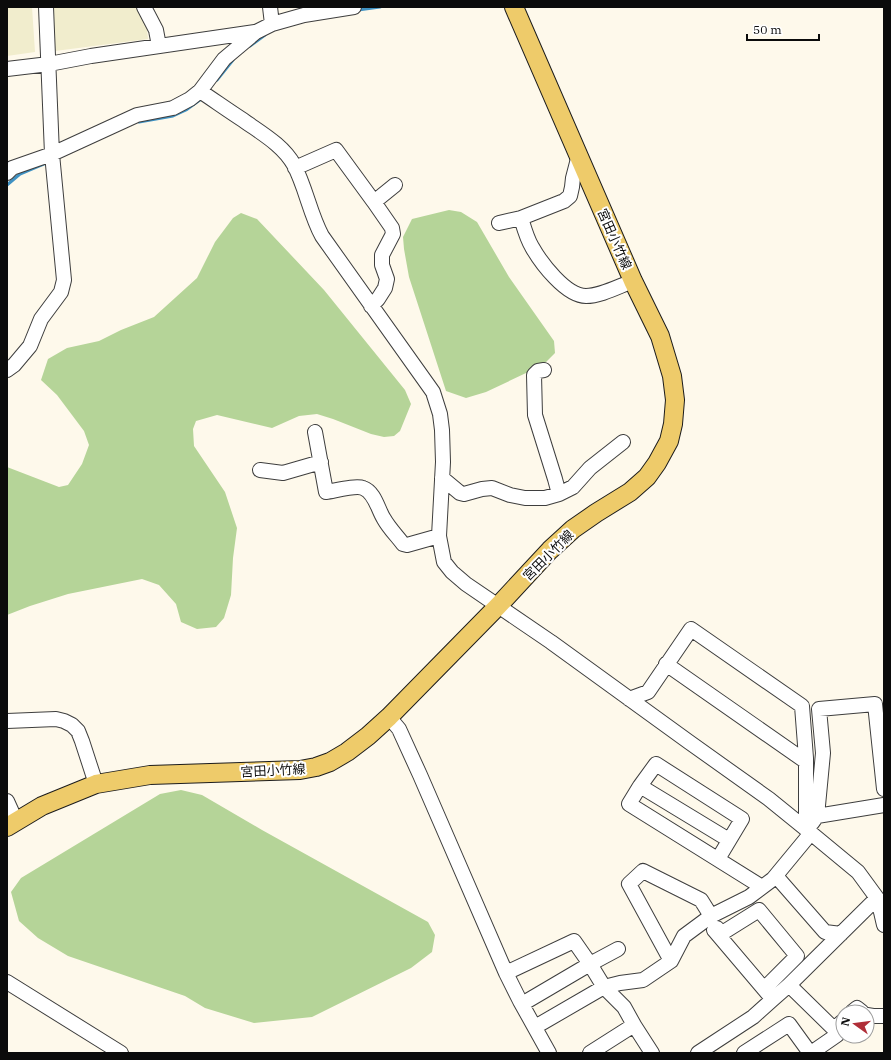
<svg xmlns="http://www.w3.org/2000/svg" width="891" height="1060" viewBox="0 0 891 1060" font-family="'IBM Plex Serif','Noto Sans JP',serif">
<rect width="100%" height="100%" fill="#fef9eb"/>
<path fill="#f1edcd" d="M7 7H32L35 52 7 56Z
M53 7H140L146 22 148 39 55 51Z"/>
<path fill="#b5d498" d="M449 210 461 212 477 222 509 277 554 341 555 353 543 365 486 392 466 398 446 391 409 277 404 249 403 237 412 219Z
M241 213 257 219 324 290 405 390 411 404 400 431 394 436 384 437 371 434 333 419 317 414 299 416 272 428 217 415 196 421 193 429 194 446 225 492 237 528 233 558 231 595 224 618 216 627 197 629 181 622 176 604 159 585 142 579 68 594 30 606 7 615V467L59 487 68 485 82 464 89 445 84 431 57 395 41 380 48 359 67 348 99 341 121 330 154 317 197 278 215 242 233 218Z
M181 790 202 795 262 830 428 922 435 935 432 952 411 968 312 1017 254 1023 205 1008 185 996 68 956 38 938 19 921 11 892 21 878 160 794Z"/>
<g fill="none" stroke-linecap="round" stroke-linejoin="round">
<path stroke="#4092c3" stroke-width="3" d="M358 10 380 7
M250 46 265 35
M217 80 233 60
M139 122 173 116 186 110 204 97
M7 185 20 174 46 163"/>
<defs>
<path id="minor" d="M144 7 156 30 159 46
M270 7 272 24
M7 69 49 64 91 56 255 32
M200 91C215 101 229 111 243 120 261 133 283 145 294 165 306 188 310 214 322 236L433 392 440 414 442 430 443 462 439 536 444 562 452 572 466 584 551 642 689 742 769 799 806 829 858 872 877 898 881 912 884 925
M295 168 336 150 374 202 392 228 393 234 382 255V265L387 279 385 288 378 299 371 306
M7 173 12 168 52 154 137 115 173 108 190 99 200 91 224 59 256 32 272 24 304 15 354 7
M374 202 395 185
M521 218 564 201 570 196 572 187 573 178 579 155
M499 223 521 218C524 228 527 239 532 247 541 263 566 296 586 296 601 296 619 286 633 281
M7 370 14 365 30 346 41 319 61 292 64 280 52 154 46 7
M544 370 538 371 534 375 535 415 555 479 559 494
M315 432 326 492C334 491 356 485 363 488 375 492 378 510 384 519 389 528 397 536 403 544L407 545 439 536
M260 470 283 473 321 462
M442 478 460 493 464 494 482 489 492 488 510 495 525 498H545L559 494 573 487 590 468 623 442
M666 664 805 761
M629 699 648 692 691 629 802 706 806 758V829
M389 717 399 729 420 775 506 973 520 1001 549 1053
M7 721 56 719 64 721 72 725 78 731 82 741 96 784
M640 786 729 840
M7 801 16 821
M817 816 823 753 819 709 875 704 884 789
M812 823 817 816 884 805
M718 859 742 819 656 764 640 786 629 804 762 887
M776 876 825 932 841 934
M717 928 714 930 770 996
M719 935 759 910 797 956 764 989
M671 961 629 884 643 871 701 900 711 916
M506 973 574 941 590 964 604 987 624 1007 634 1025 652 1053
M7 982 121 1053
M789 985 834 1029
M522 1004 590 964 618 949
M852 1012 857 1008 862 1012
M867 1015 873 1016H884
M535 1027 604 987 620 983 643 980 671 961 684 936 711 916 749 897 773 879 811 833
M590 1053 634 1025
M698 1053 753 1017 773 999 789 985 877 898
M744 1053 789 1024 810 1053
M811 1053 837 1035 834 1029 843 1021"/>
<path id="major" d="M7 827 42 806 96 784 150 775 300 770 316 767 330 762 347 752 368 736 389 717 498 606 550 550 573 529 596 513 630 492 647 477 657 463 669 441 673 424 675 400 672 376 660 336 633 281 514 7"/>
</defs>
<use href="#minor" stroke="#3e3e3e" stroke-width="16"/>
<use href="#major" stroke="#1c1c1c" stroke-width="20"/>
<use href="#minor" stroke="#fff" stroke-width="14"/>
<use href="#major" stroke="#eecb6a" stroke-width="18"/>
</g>
<g text-anchor="middle" stroke-width="4" stroke-linejoin="round" paint-order="stroke">
<g font-size="13" fill="#0b0b0b" stroke="#fff">
<text transform="translate(615 239) rotate(66)" y="5">宮田小竹線</text>
<text transform="translate(548 555) rotate(-45)" y="5">宮田小竹線</text>
<text transform="translate(273 770) rotate(-3)" y="5">宮田小竹線</text>
</g>
</g>
<rect width="891" height="1060" fill="none" stroke="#0b0b0b" stroke-width="16"/>
<g transform="translate(855 1024) rotate(284)"><circle r="19" fill="#ffffff" stroke="#9d9d9d"/>
<path d="M0-3L7 15L0 10L-7 15Z" fill="#b02e38"/>
<text y="-6" font-size="11" font-weight="bold" text-anchor="middle" fill="#0b0b0b">N</text>
</g>
<path d="M747 34v6h72v-6" fill="none" stroke="#0b0b0b" stroke-width="2"/>
<text x="753" y="34" font-size="12" fill="#0b0b0b" stroke="#ffffff" stroke-width="3" paint-order="stroke">50 m</text>
</svg>
